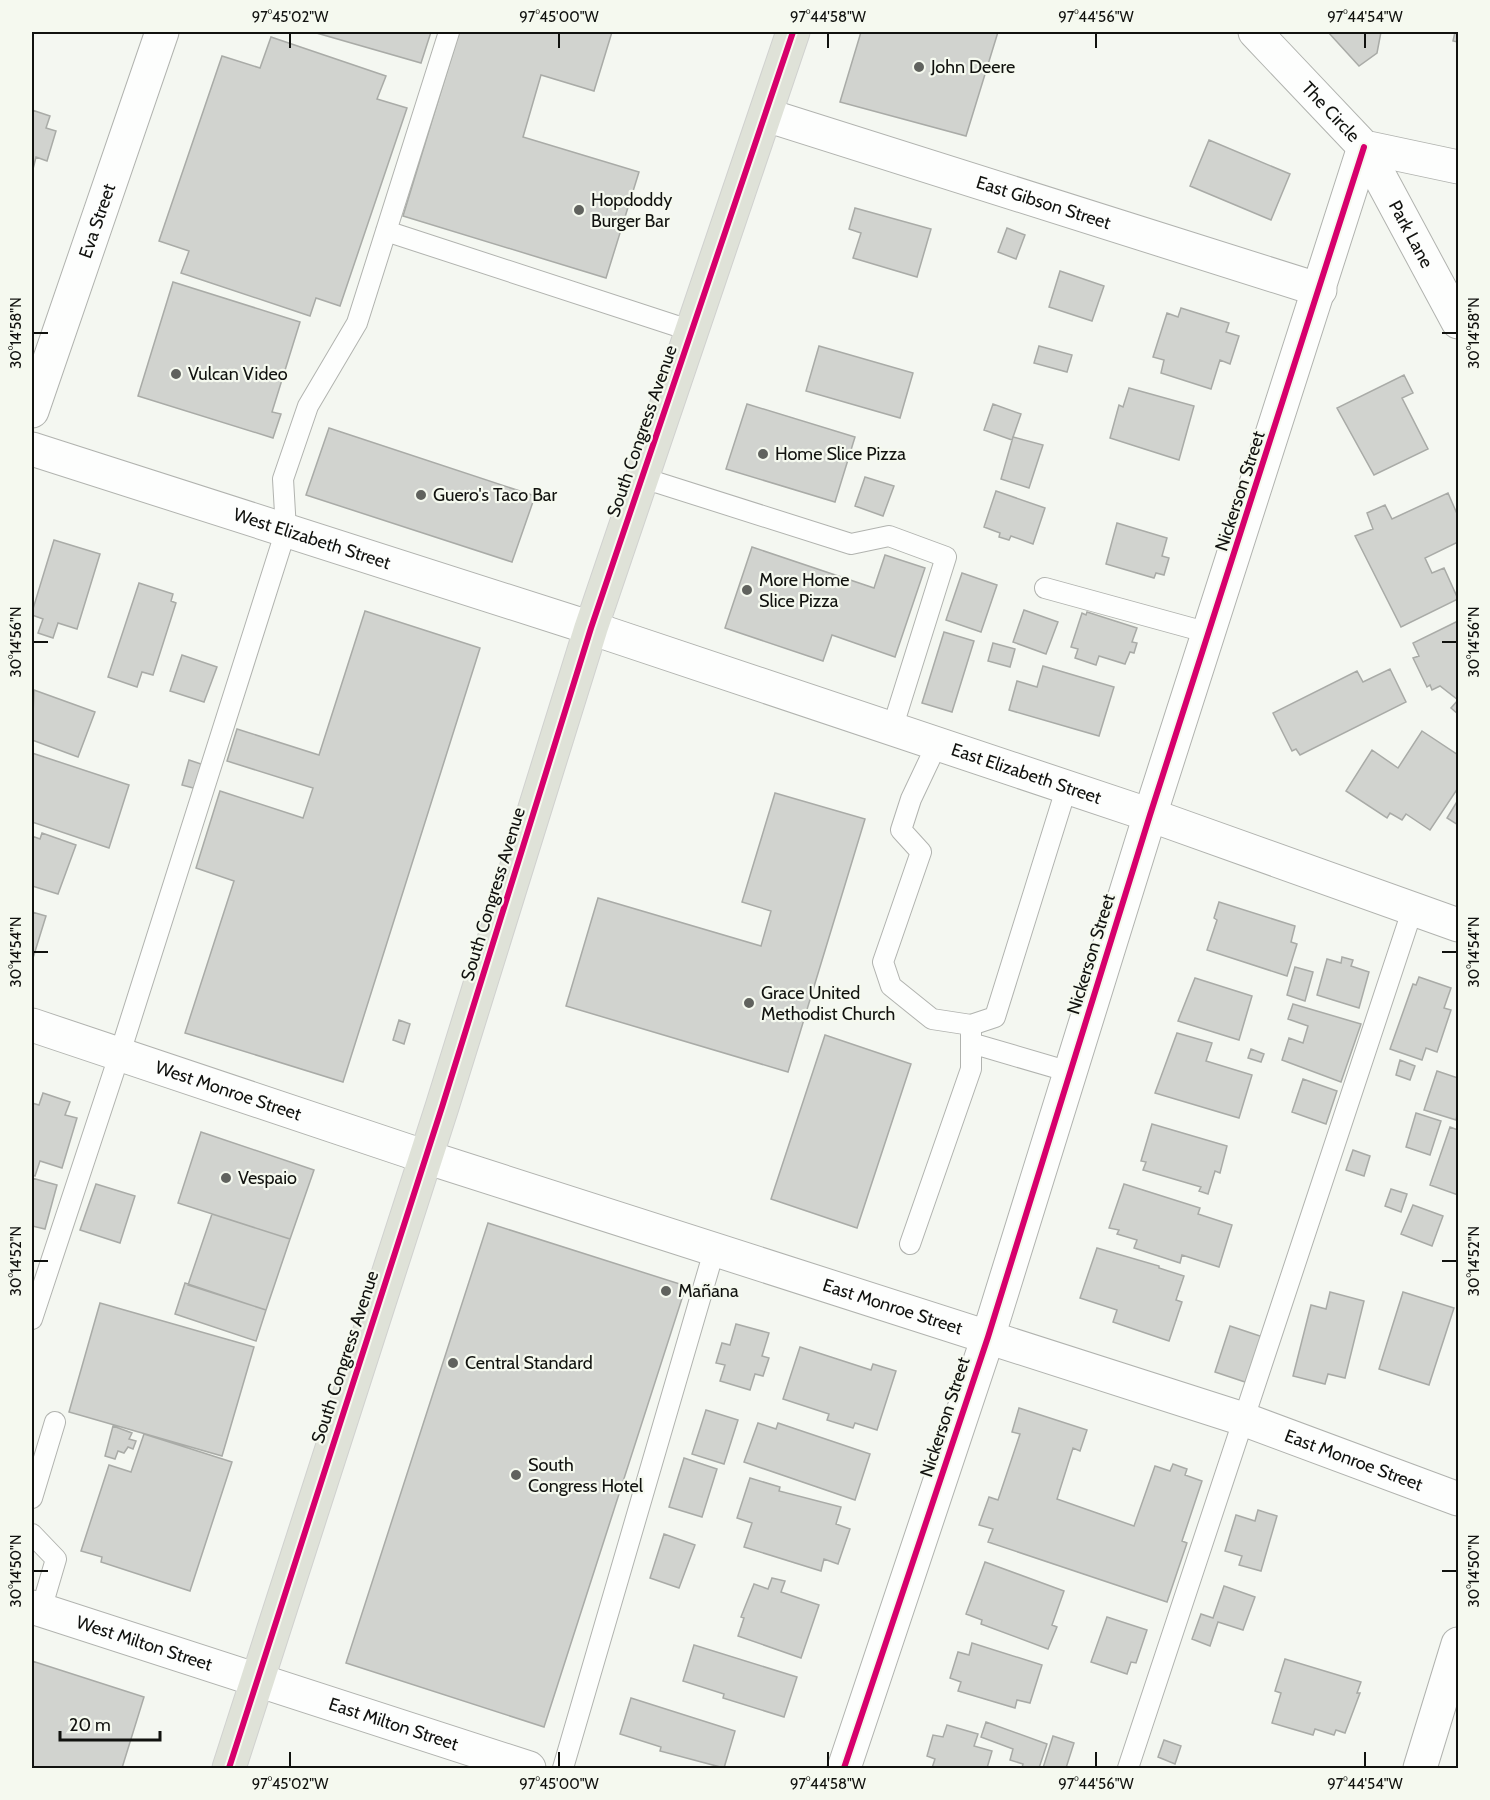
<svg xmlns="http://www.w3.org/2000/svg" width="1490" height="1800" viewBox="0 0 1490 1800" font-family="Cabin,sans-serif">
<rect width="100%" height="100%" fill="#f4f7f1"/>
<path fill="#d1d3cf" stroke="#a9aba7" stroke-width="1.5" d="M313 32H431L421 63Z
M459 32H612L594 91 541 75 523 137 639 172 606 278 403 216Z
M861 32H998L966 136 840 102Z
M1328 32H1381L1377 53 1359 66Z
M1455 32H1458V42L1453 41Z
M271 37 386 76 377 99 407 108 340 306 316 298 310 316 181 273 189 251 159 241 222 56 260 68Z
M32 110 50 116 46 128 56 131 47 161 36 157 33 169Z
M1209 140 1290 174 1271 220 1190 186Z
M855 208 931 229 917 277 853 258 861 233 849 229Z
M1007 228 1025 235 1016 259 998 252Z
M1060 271 1104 286 1092 321 1049 307Z
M173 282 300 322 272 412 281 414 273 438 138 396Z
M1181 308 1229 323 1226 332 1239 336 1230 364 1220 360 1211 389 1161 373 1164 360 1153 357 1167 313 1178 317Z
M819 346 913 373 900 418 806 391Z
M1039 346 1072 355 1067 372 1034 363Z
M1404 375 1413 393 1402 398 1428 449 1374 475 1337 408Z
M1129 388 1194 406 1179 460 1110 438 1119 405 1123 407Z
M747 404 855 437 835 502 726 469Z
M993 404 1021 414 1012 440 984 430Z
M329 428 535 496 512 562 306 495Z
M1013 437 1043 445 1029 488 1001 479Z
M865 477 894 486 883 516 855 506Z
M996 491 1045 508 1033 544 1011 536 1009 540 999 537 1000 533 984 527Z
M1448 493 1458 516V542L1425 558 1432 573 1444 568 1458 599 1401 627 1355 536 1373 529 1367 513 1385 505 1392 519Z
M1117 523 1167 538 1162 556 1169 558 1164 575 1156 573 1154 578 1106 564Z
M54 540 100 554 77 629 58 623 53 638 38 633 43 619 32 615V612Z
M752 547 874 588 885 555 925 568 895 657 832 635 823 661 725 628Z
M962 573 997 585 981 632 946 620Z
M139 583 173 594 171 601 176 603 153 675 142 672 137 687 108 677Z
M1024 610 1058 622 1046 654 1013 642Z
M365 611 480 648 343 1082 185 1033 234 881 196 868 220 791 303 818 313 788 227 761 237 729 319 755Z
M1087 612 1137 628 1132 642 1137 643 1134 653 1130 652 1125 664 1099 656 1096 665 1075 658 1078 649 1071 647 1082 613 1086 615Z
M1458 621V714L1451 708 1458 700 1440 686 1432 690 1430 685 1427 687 1413 658 1419 656 1413 643Z
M944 632 974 641 952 712 922 703Z
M993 643 1015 649 1010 667 988 661Z
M182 655 217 667 204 702 170 691Z
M1043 666 1114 687 1099 736 1009 710 1017 681 1037 687Z
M1390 669 1406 702 1300 755 1296 749 1292 751 1273 713 1357 671 1363 682Z
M34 690 95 712 78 757 32 740Z
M1422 731 1458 755V788L1430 830 1406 814 1402 820 1390 813 1387 818 1346 791 1372 750 1398 768Z
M32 753 129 785 109 848 32 822Z
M189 760 204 765 197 789 182 785Z
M775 793 865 819 788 1072 566 1006 598 898 761 946 771 911 742 902Z
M1458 800V825L1447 818Z
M42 833 76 845 58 894 32 886V836L40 839Z
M1219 902 1295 926 1291 942 1297 944 1287 976 1207 950 1217 920 1214 918Z
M32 912 46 916 33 958H32Z
M1342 957 1353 960 1351 966 1369 972 1359 1008 1317 995 1327 959 1341 963Z
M1295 967 1313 972 1305 1001 1287 995Z
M1419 977 1451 988 1444 1008 1451 1010 1437 1052 1426 1048 1422 1060 1390 1049 1413 984 1416 985Z
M1195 978 1252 996 1239 1040 1178 1021Z
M1293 1004 1361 1024 1341 1082 1282 1060 1289 1038 1303 1043 1308 1026 1288 1019Z
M399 1020 410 1024 404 1044 393 1040Z
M1177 1033 1212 1043 1206 1061 1252 1075 1239 1118 1155 1093Z
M825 1035 911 1064 857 1228 771 1199Z
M1251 1049 1264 1054 1261 1062 1248 1058Z
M1400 1060 1415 1066 1410 1080 1396 1075Z
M1437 1071 1458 1078V1111L1456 1120 1424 1110Z
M1303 1079 1337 1091 1326 1124 1292 1112Z
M43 1093 70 1102 65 1115 77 1118 62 1168 40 1161 35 1176 32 1175V1103L39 1105Z
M1416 1113 1441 1121 1430 1155 1406 1147Z
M1152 1124 1227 1146 1220 1173 1215 1171 1208 1194 1199 1191 1201 1187 1143 1170 1146 1162 1141 1161Z
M1450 1127 1458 1130V1195L1430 1185Z
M201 1132 314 1170 290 1239 178 1203Z
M1353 1150 1370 1156 1364 1176 1346 1170Z
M32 1178 57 1185 45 1229 32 1226Z
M96 1184 135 1196 120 1243 80 1230Z
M1124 1184 1200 1208 1198 1214 1232 1225 1219 1267 1182 1255 1180 1263 1134 1248 1137 1240 1117 1234 1119 1230 1109 1228Z
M1391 1189 1407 1194 1401 1212 1385 1206Z
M1413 1205 1443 1216 1432 1246 1401 1234Z
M212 1214 290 1239 266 1310 188 1285Z
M488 1223 686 1286 544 1727 346 1663Z
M1097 1248 1159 1266V1268L1184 1276 1176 1300 1182 1302 1169 1341 1113 1322 1117 1310 1080 1298Z
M185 1283 266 1310 256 1341 175 1314Z
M1330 1292 1364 1301 1345 1378 1328 1374 1325 1384 1293 1376 1311 1305 1326 1309Z
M1403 1292 1454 1308 1429 1385 1379 1369Z
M100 1303 254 1347 222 1456 69 1412Z
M736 1324 769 1333 762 1356 769 1358 763 1376 755 1374 750 1390 720 1381 725 1365 716 1363 722 1343 730 1345Z
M1230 1326 1266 1338 1251 1384 1215 1372Z
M800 1347 871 1370 873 1364 896 1371 877 1430 855 1423 853 1428 827 1420 829 1414 783 1399Z
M1019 1408 1087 1430 1080 1451 1073 1448 1057 1499 1134 1526 1155 1466 1170 1471 1173 1464 1187 1469 1185 1475 1202 1481 1182 1541 1187 1543 1167 1602 988 1542 993 1529 979 1525 989 1497 998 1500 1020 1434 1012 1432Z
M706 1410 738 1420 724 1464 692 1454Z
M758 1423 776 1429 778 1423 870 1454 855 1500 744 1462Z
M113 1426 132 1433 129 1439 136 1441 133 1449 128 1447 124 1453 118 1451 115 1459 105 1456Z
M144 1434 232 1462 190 1591 101 1562 102 1557 81 1551 109 1465 131 1472Z
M684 1458 717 1469 702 1517 669 1507Z
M750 1478 780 1487 779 1491 841 1507 836 1524 850 1529 838 1564 824 1559 821 1571 744 1547 752 1523 737 1518Z
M1258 1510 1277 1516 1261 1571 1239 1565 1242 1556 1225 1551 1236 1515 1255 1521Z
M664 1534 695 1545 679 1588 650 1578Z
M985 1562 1064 1591 1052 1625 1057 1627 1048 1649 981 1624 982 1620 966 1614Z
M772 1578 785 1581 781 1592 819 1605 801 1658 738 1636 744 1618 741 1617 754 1584 768 1589Z
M1224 1586 1255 1597 1243 1630 1218 1622 1210 1646 1192 1639 1201 1614 1213 1618Z
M1107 1617 1147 1630 1136 1663 1131 1662 1127 1674 1091 1662Z
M972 1643 1042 1665 1030 1703 1017 1700 1015 1708 958 1691 961 1682 950 1678 958 1652 969 1655Z
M694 1645 797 1677 784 1717 723 1698 724 1694 683 1681Z
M1285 1659 1361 1682 1357 1693H1360L1345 1733 1336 1730 1334 1735 1315 1729 1313 1735 1272 1723 1281 1693 1275 1691Z
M32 1661 144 1697 122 1768H32Z
M631 1698 735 1731 724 1768 660 1751 661 1747 620 1734Z
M986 1722 1047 1744 1039 1768H1022L1023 1764 1010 1760 1013 1749 981 1737Z
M947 1725 978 1734 974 1746 992 1751 987 1768H932L935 1759 927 1756 933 1735 943 1737Z
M1053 1736 1074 1743 1066 1768H1043Z
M1164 1740 1181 1746 1175 1764 1158 1757Z"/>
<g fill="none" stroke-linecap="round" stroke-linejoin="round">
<defs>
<path id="service" d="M386 231 692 331
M643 478 851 544 889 536 946 557 892 729
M1045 588 1209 633
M937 744 911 799 901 830 921 852 883 962 891 986 932 1019 971 1025 995 1017 1067 786
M971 1043 1070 1072
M910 1244 971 1069V1025
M32 1319 120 1053 286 530 283 479 308 406 357 323 449 32
M32 1498 55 1422
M32 1534 56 1559 41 1610
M563 1768 714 1251
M1128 1768 1413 908"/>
<g id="minor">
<path id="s1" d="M1255 32 1364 147 1458 167"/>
<path id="s2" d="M766 115 1320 290"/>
<path id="s3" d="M1364 147 1458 322"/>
<path id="s4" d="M32 411 162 32"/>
<path id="s5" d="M591 628 1150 815 1458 925"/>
<path id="s6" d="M32 1025 426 1157"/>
<path id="s7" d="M32 1607 529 1768"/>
<path d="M844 1768 988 1337 1150 815 1364 147"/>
<path d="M1420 1768 1458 1644"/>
</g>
<g id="tertiary">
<path id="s8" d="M32 449 591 628"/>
<path id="s9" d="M426 1157 1243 1419 1458 1499"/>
</g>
<path id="primary" d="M229 1768 442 1107 591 628 793 32"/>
</defs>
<use href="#service" stroke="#b1b3af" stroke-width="22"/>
<use href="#minor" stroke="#b1b3af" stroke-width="35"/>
<use href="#tertiary" stroke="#b1b3af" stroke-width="35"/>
<use href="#primary" stroke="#d0d1cf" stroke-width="35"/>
<use href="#service" stroke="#fdfefd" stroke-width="20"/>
<use href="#minor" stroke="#fdfefd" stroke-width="33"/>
<use href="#tertiary" stroke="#fdfefd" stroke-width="33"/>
<use href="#primary" stroke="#dfe2d8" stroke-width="33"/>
<defs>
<path id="cycleway" d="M229 1768 442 1107 591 628 793 32
M844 1768 988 1337 1150 815 1364 147"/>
</defs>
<use href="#cycleway" stroke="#f5f9ef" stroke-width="10"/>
<use href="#cycleway" stroke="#d6006c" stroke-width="6"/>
</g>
<path fill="none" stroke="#11120f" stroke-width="2" d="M290 33V48M559 33V48M828 33V48M1096 33V48M1365 33V48M33 333H48M1442 333H1457M33 642H48M1442 642H1457M33 952H48M1442 952H1457M33 1261H48M1442 1261H1457M33 1571H48M1442 1571H1457M290 1752V1767M559 1752V1767M828 1752V1767M1096 1752V1767M1365 1752V1767"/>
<g fill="#60625e" stroke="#f5f9ef" stroke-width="2">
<circle cx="919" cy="67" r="6"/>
<circle cx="579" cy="210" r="6"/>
<circle cx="176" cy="374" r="6"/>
<circle cx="763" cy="454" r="6"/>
<circle cx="421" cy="495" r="6"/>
<circle cx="747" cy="590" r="6"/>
<circle cx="749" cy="1003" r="6"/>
<circle cx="226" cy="1178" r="6"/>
<circle cx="666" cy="1291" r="6"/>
<circle cx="453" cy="1363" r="6"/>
<circle cx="516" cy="1475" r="6"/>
</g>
<g text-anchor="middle" stroke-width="4.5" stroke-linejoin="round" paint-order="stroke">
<g font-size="18" fill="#11120f" stroke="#f5f9ef" text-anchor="start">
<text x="931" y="73">John Deere</text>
<text x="591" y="206">Hopdoddy<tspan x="591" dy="21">Burger Bar</tspan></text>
<text x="188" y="380">Vulcan Video</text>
<text x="775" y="460">Home Slice Pizza</text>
<text x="433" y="501">Guero's Taco Bar</text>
<text x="759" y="586">More Home<tspan x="759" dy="21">Slice Pizza</tspan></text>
<text x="761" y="999">Grace United<tspan x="761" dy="21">Methodist Church</tspan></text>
<text x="238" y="1184">Vespaio</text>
<text x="678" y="1297">Mañana</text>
<text x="465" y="1369">Central Standard</text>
<text x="528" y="1471">South<tspan x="528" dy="21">Congress Hotel</tspan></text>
</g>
<g font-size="18" fill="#11120f" stroke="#f5f9ef">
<text dy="6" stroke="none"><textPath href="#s1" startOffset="110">The Circle</textPath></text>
<text dy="6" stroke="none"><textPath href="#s2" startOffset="291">East Gibson Street</textPath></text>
<text dy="6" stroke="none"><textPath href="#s4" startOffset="201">Eva Street</textPath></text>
<text dy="6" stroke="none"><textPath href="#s3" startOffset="99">Park Lane</textPath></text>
<text transform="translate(642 431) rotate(-71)" y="6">South Congress Avenue</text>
<text transform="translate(1240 491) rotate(-72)" y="6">Nickerson Street</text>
<text dy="6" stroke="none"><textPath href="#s8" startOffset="294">West Elizabeth Street</textPath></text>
<text dy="6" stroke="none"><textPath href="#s5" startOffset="459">East Elizabeth Street</textPath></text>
<text transform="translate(493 894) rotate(-73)" y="6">South Congress Avenue</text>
<text transform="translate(1091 954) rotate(-73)" y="6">Nickerson Street</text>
<text dy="6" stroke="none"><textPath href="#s6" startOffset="207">West Monroe Street</textPath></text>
<text dy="6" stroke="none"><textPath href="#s9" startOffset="490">East Monroe Street</textPath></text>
<text transform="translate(345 1357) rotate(-72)" y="6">South Congress Avenue</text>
<text transform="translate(945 1417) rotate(-72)" y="6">Nickerson Street</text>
<text dy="6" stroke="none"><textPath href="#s9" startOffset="976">East Monroe Street</textPath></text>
<text dy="6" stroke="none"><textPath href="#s7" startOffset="118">West Milton Street</textPath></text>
<text dy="6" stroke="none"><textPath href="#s7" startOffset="380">East Milton Street</textPath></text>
</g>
</g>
<rect width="1490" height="1800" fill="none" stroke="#f5f9ef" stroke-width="66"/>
<path d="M60 1731v9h100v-9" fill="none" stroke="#11120f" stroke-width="3"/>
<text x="69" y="1731" font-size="18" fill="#11120f" stroke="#f5f9ef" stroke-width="4.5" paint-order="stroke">20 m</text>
<rect x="33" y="33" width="1424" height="1734" fill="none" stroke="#11120f" stroke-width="2"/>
<g font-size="15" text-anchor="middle" fill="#11120f">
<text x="290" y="22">97°45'02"W</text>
<text x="559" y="22">97°45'00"W</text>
<text x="828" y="22">97°44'58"W</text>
<text x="1096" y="22">97°44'56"W</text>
<text x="1365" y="22">97°44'54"W</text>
<text transform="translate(16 333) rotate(-90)" y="5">30°14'58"N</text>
<text transform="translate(1474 333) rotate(-90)" y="5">30°14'58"N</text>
<text transform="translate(16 642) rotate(-90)" y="5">30°14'56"N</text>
<text transform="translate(1474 642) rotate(-90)" y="5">30°14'56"N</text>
<text transform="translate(16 952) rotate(-90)" y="5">30°14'54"N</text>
<text transform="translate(1474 952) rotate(-90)" y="5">30°14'54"N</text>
<text transform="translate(16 1261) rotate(-90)" y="5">30°14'52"N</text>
<text transform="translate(1474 1261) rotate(-90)" y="5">30°14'52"N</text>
<text transform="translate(16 1571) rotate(-90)" y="5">30°14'50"N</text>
<text transform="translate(1474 1571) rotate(-90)" y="5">30°14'50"N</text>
<text x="290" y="1789">97°45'02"W</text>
<text x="559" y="1789">97°45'00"W</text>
<text x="828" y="1789">97°44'58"W</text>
<text x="1096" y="1789">97°44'56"W</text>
<text x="1365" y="1789">97°44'54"W</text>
</g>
</svg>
